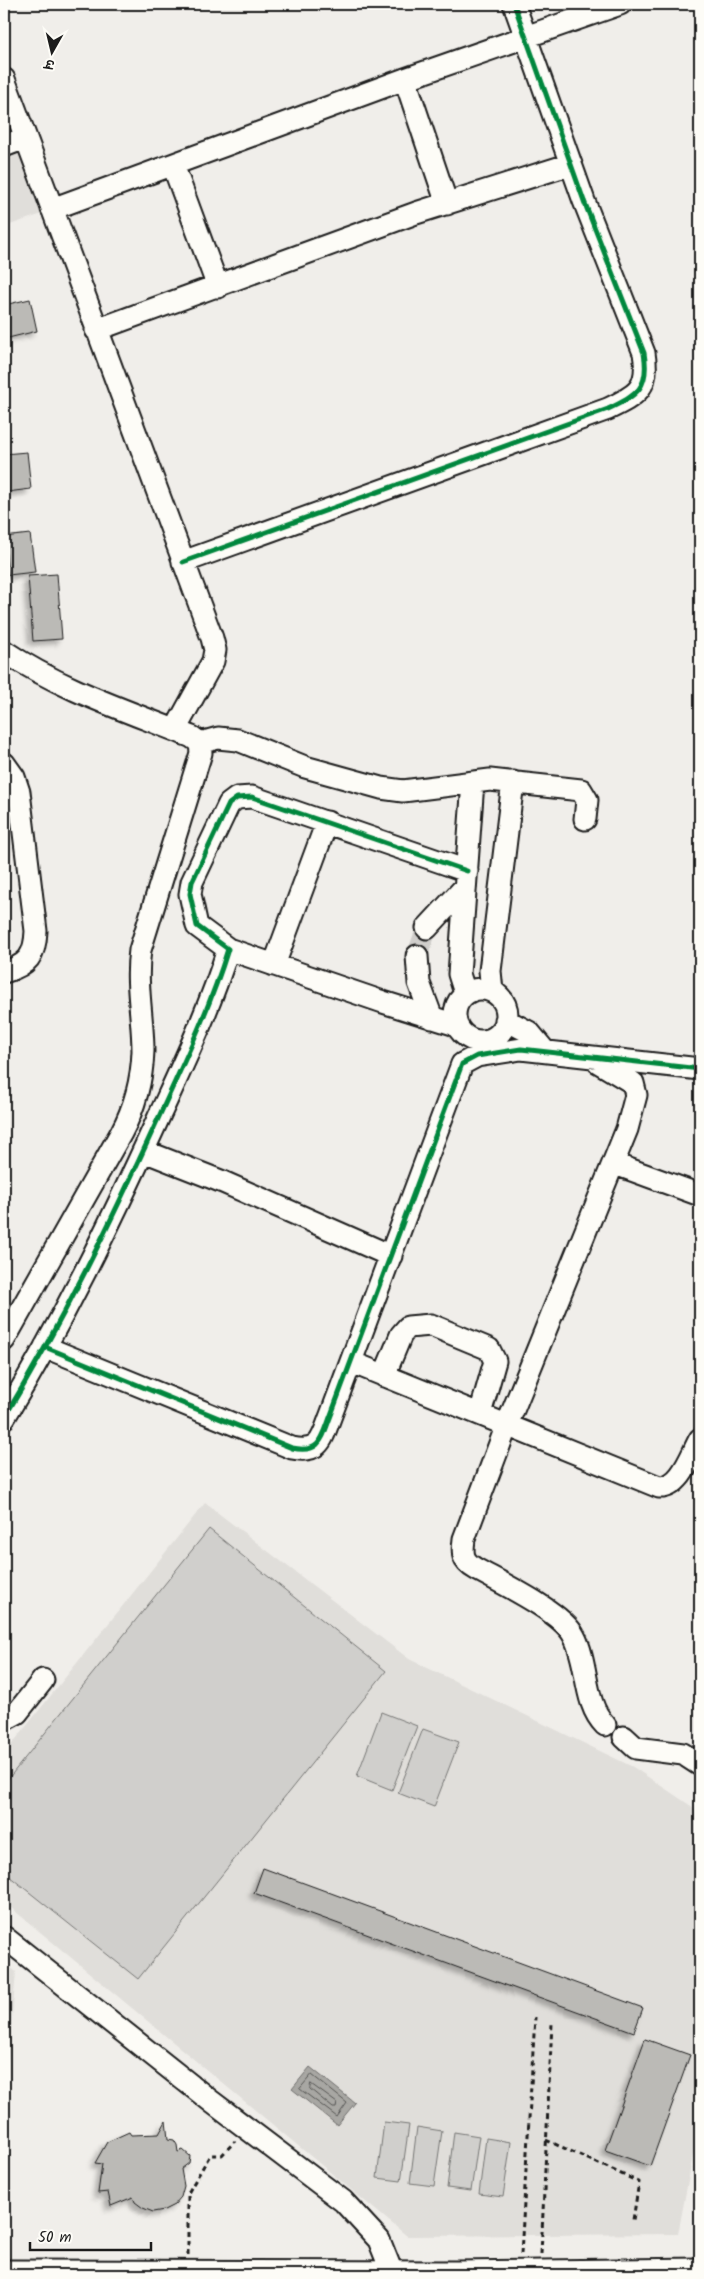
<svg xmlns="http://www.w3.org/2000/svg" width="704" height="2279" viewBox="0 0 704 2279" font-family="Kalam,'Playpen Sans Deva',sans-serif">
<defs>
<filter id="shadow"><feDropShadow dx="-4.5" dy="4.5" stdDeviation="2.5" flood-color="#0004"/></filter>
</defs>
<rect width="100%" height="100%" fill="#f0eeea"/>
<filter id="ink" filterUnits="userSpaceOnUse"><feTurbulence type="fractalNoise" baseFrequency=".02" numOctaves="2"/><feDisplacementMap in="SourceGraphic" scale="10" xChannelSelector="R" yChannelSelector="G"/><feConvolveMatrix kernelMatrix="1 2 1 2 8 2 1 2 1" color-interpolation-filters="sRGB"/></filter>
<g filter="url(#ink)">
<path fill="#e0deda" d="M4 110 42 214 4 227Z
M205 1503 409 1659 633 1767 700 1812V2118L678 2234 407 2236 4 1902V1754Z
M4 1961 16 1972 4 2108Z"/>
<path fill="#d0cfcc" stroke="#767674" d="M209 1529 386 1671 138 1979 4 1872V1784Z
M381 1712 417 1726 392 1790 357 1776Z
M423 1729 459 1742 434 1807 398 1793Z
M384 2122 409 2125 401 2181 377 2178Z
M417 2127 442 2131 434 2186 410 2183Z
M454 2132 479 2136 471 2191 447 2188Z
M486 2138 511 2142 503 2197 479 2194Z"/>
<path fill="#a8a7a3" stroke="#706f6d" d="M310 2067 355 2103 337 2125 292 2089Z"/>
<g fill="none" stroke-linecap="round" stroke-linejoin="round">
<path stroke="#545452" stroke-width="1" d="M312 2075 347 2103 337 2117 300 2089Z
M311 2084 337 2103 336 2108H333L310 2089Z"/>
</g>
<path fill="#bbbab6" stroke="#1c1c1c" filter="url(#shadow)" d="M30 299 37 331 4 339V305Z
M27 452 31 489 7 492 4 454Z
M30 534 35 572 8 575 4 537Z
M57 574 62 639 33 641 28 576Z
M263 1868 643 2008 634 2032 254 1893Z
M4 2002H6V2028H4Z
M645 2039 690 2055 650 2166 605 2150Z
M166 2121 168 2139 174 2140 177 2145 178 2152 183 2150 190 2156 189 2163 181 2169 184 2186 181 2197 174 2205 164 2210 153 2212 143 2208 135 2202 133 2197 111 2206 108 2192 98 2193 102 2164 95 2163 107 2142 129 2132 131 2135 159 2134Z"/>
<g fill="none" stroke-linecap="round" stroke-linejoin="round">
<path stroke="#d0cecb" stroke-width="21" stroke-dasharray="21 11" stroke-linecap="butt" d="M417 956 427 928"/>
<defs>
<path id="minor" d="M4 79 212 638 215 650 213 661 175 730
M405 79 447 204
M4 146 25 138
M173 165 218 287
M52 209 405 79 620 4
M96 330 416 213 571 164
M183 562 608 409C637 395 650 388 644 353L584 201 514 4
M4 651C62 690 128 711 192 737L200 743 201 753 140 950C135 984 143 1017 143 1051 142 1079 134 1109 121 1133L4 1340
M200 743 218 738 238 740 305 767 381 788 403 791 490 780 581 790 587 800 585 819
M4 763 14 777 19 792 36 931C35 956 28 965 4 972
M427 928 465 887
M228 949 383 1002 456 1025
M417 956 419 983 432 1018
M274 965 327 822
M455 1015a26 26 0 1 1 52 0a26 26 0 1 1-52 0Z
M492 991 490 971 513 782
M465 993 459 974 473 782
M506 1020 529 1032 544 1050
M598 1062 633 1083 636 1095 627 1129 507 1425 464 1539C462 1554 462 1561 476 1569 501 1583 562 1612 574 1636 589 1664 583 1703 605 1725
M144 1151 223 1182 391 1256
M615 1164 700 1195
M45 1347 292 1448C321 1454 322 1438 331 1415L462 1064 477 1056 521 1049 700 1069
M351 1362 659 1487C681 1488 691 1455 700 1439
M384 1376 401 1335 408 1327 431 1325 489 1349 495 1361 480 1414
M4 1418C62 1323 111 1222 157 1121 183 1064 210 1008 228 949L197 926 190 894 192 882 229 804 237 798 252 797 467 871
M4 1720 17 1713 43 1680
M624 1737 636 1748 683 1754 700 1765
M4 1937 212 2102 343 2201 379 2240 393 2275
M4 2271 456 2272 700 2269"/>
</defs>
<use href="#minor" stroke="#1c1c1c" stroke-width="25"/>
<path stroke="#1c1c1c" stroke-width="3" stroke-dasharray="5 4" stroke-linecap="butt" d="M546 2140 639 2182 633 2220
M521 2254 535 2017
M541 2254 552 2023
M188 2255V2193L210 2155H222L235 2141"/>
<use href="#minor" stroke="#fdfcf7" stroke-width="21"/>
<defs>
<path id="cycleway" d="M183 562 608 409C637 395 650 388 644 353L584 201 514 4
M45 1347 292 1448C321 1454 322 1438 331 1415L462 1064 477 1056 521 1049 700 1069
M4 1418C62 1323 111 1222 157 1121 183 1064 210 1008 228 949L197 926 190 894 192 882 229 804 237 798 252 797 467 871"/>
</defs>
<use href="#cycleway" stroke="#fdfcf7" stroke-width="8"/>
<use href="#cycleway" stroke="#00873e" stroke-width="5"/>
</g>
</g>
<rect width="704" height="2279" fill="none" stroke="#fdfcf7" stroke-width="20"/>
<rect x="10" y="10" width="684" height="2259" fill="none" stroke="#1c1c1c" stroke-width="2" filter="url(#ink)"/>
<g transform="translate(52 52) rotate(188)" stroke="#fdfcf7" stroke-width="4" paint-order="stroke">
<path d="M0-4L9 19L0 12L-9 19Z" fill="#1c1c1c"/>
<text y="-8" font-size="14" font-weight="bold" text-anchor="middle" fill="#1c1c1c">उ</text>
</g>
<path d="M30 2242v8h121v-8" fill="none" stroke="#1c1c1c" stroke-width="2.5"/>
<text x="38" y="2242" font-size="15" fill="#1c1c1c" stroke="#fdfcf7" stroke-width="4" paint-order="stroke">50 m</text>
</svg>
